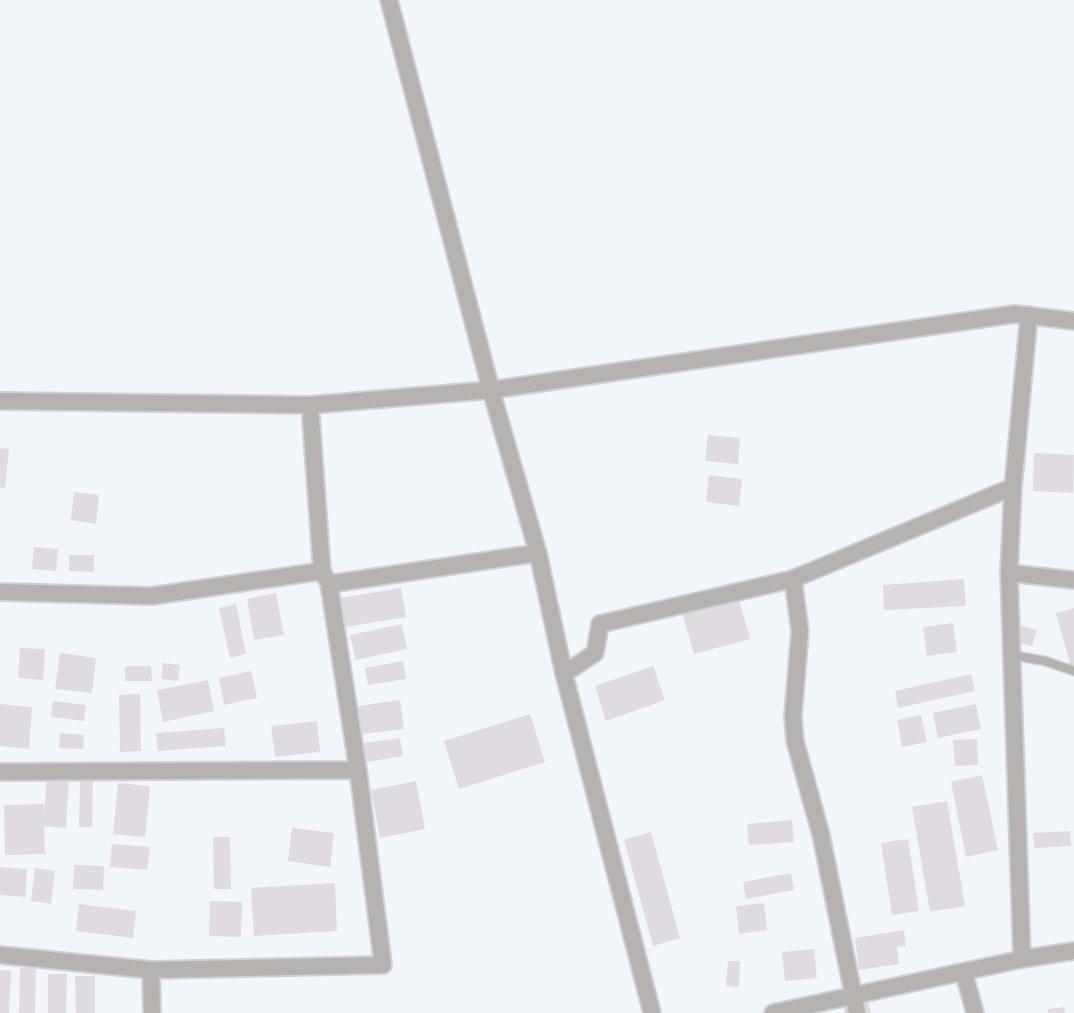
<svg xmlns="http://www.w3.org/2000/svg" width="1074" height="1013" viewBox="0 0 1074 1013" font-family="'Golos Text',sans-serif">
<rect width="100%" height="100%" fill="#f1f6fb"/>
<path fill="#e0dbe0" d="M708 435 740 438 738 464 705 461Z
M0 448 9 449 5 488 0 487Z
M1034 453 1074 455 1073 493 1033 491Z
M709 475 742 479 739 506 706 502Z
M74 492 99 495 96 524 71 520Z
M34 547 58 549 56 571 32 569Z
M69 555H94V572L69 571Z
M964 579 966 606 884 610 883 585Z
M401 588 406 617 345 627 340 598Z
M737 592 750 639 694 654 681 608Z
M276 593 284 635 254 640 247 599Z
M236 604 246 654 230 658 219 608Z
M1074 608V666L1071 667 1056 613Z
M953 623 957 652 927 656 923 627Z
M402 624 407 649 356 660 350 635Z
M1020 625 1037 630 1032 646 1016 642Z
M20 648 45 649 43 680 18 678Z
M60 653 96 658 92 693 55 689Z
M403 661 406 679 368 685 365 668Z
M163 663 180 665 178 681 161 679Z
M125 666H151L152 681H125Z
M653 666 665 700 606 721 595 686Z
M251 671 257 698 224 705 219 678Z
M971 674 975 691 898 708 895 691Z
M208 680 214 711 163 722 157 690Z
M140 694 141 751 120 752 119 695Z
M400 700 404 729 362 734 358 706Z
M53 701 86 705 84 721 51 717Z
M0 704 32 707 29 749 0 746Z
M976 704 981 729 938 738 933 713Z
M530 714 545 762 459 789 444 741Z
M921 715 927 742 902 747 897 720Z
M317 721 320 752 275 757 271 726Z
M224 728 226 746 158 751 156 733Z
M60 733 84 735 83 749 59 748Z
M400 738 403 756 360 763 357 744Z
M977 739 978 765 955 766 953 740Z
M47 775 69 777 66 828 44 826 45 854 5 855 4 805 44 804V816Z
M982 775 998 850 966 857 951 782Z
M80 776H93L92 827H79Z
M416 781 425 829 380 838 371 790Z
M118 783 150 786 145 837 113 834Z
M947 801 965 906 930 912 912 807Z
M792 820 794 842 749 845 747 824Z
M292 828 334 833 330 867 288 861Z
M1070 831 1071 846 1034 848 1033 833Z
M651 832 680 938 653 946 624 840Z
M213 837H230L231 889H214Z
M908 839 919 911 892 915 881 843Z
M112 844 150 847 147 870 110 867Z
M74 865 104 866 103 890 73 889Z
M0 867 27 869 25 897 0 895Z
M35 868 55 871 51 904 31 901Z
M791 873 794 890 746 899 743 882Z
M335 883 337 931 254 936 251 888Z
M210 901 242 902 241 937 209 936Z
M764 903 767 930 739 934 736 906Z
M79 904 136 911 133 938 76 931Z
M904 930 906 946 897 947 899 964 859 970 855 938Z
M814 949 817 978 785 981 782 952Z
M728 961H740L739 987 726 986Z
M20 968H36L35 1013H19Z
M0 970 11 971 9 1013H0Z
M48 974H67L66 1013H48Z
M75 976H95V1013H76Z
M868 999 871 1013H844L843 1004Z
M1064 1007 1065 1013H1048V1009Z"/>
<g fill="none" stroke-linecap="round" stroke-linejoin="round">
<defs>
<path id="service" d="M1011 655 1045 661 1074 671"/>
<path id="minor" d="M389 0 491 390 538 553 564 674 652 1013
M0 401 310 405 491 390 1015 314 1074 321
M310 405 322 571
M1009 573 1074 580
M793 579 800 631 793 716 795 741 821 835 857 1013
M329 584 538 553
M0 592 152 596 322 571 329 584 358 770 0 772
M564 674 595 653 600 624 793 579 1013 487
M0 955 151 970 152 1013
M1022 959 1074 951
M151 970 383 965 358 770
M964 973 975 1013
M773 1013 1022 959 1009 573 1013 487 1029 315"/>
</defs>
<use href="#service" stroke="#cdd1d6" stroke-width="11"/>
<use href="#minor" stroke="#cdd1d6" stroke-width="20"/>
<use href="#service" stroke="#b5b2b0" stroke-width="8"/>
<use href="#minor" stroke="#b5b2b0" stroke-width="16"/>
</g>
</svg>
